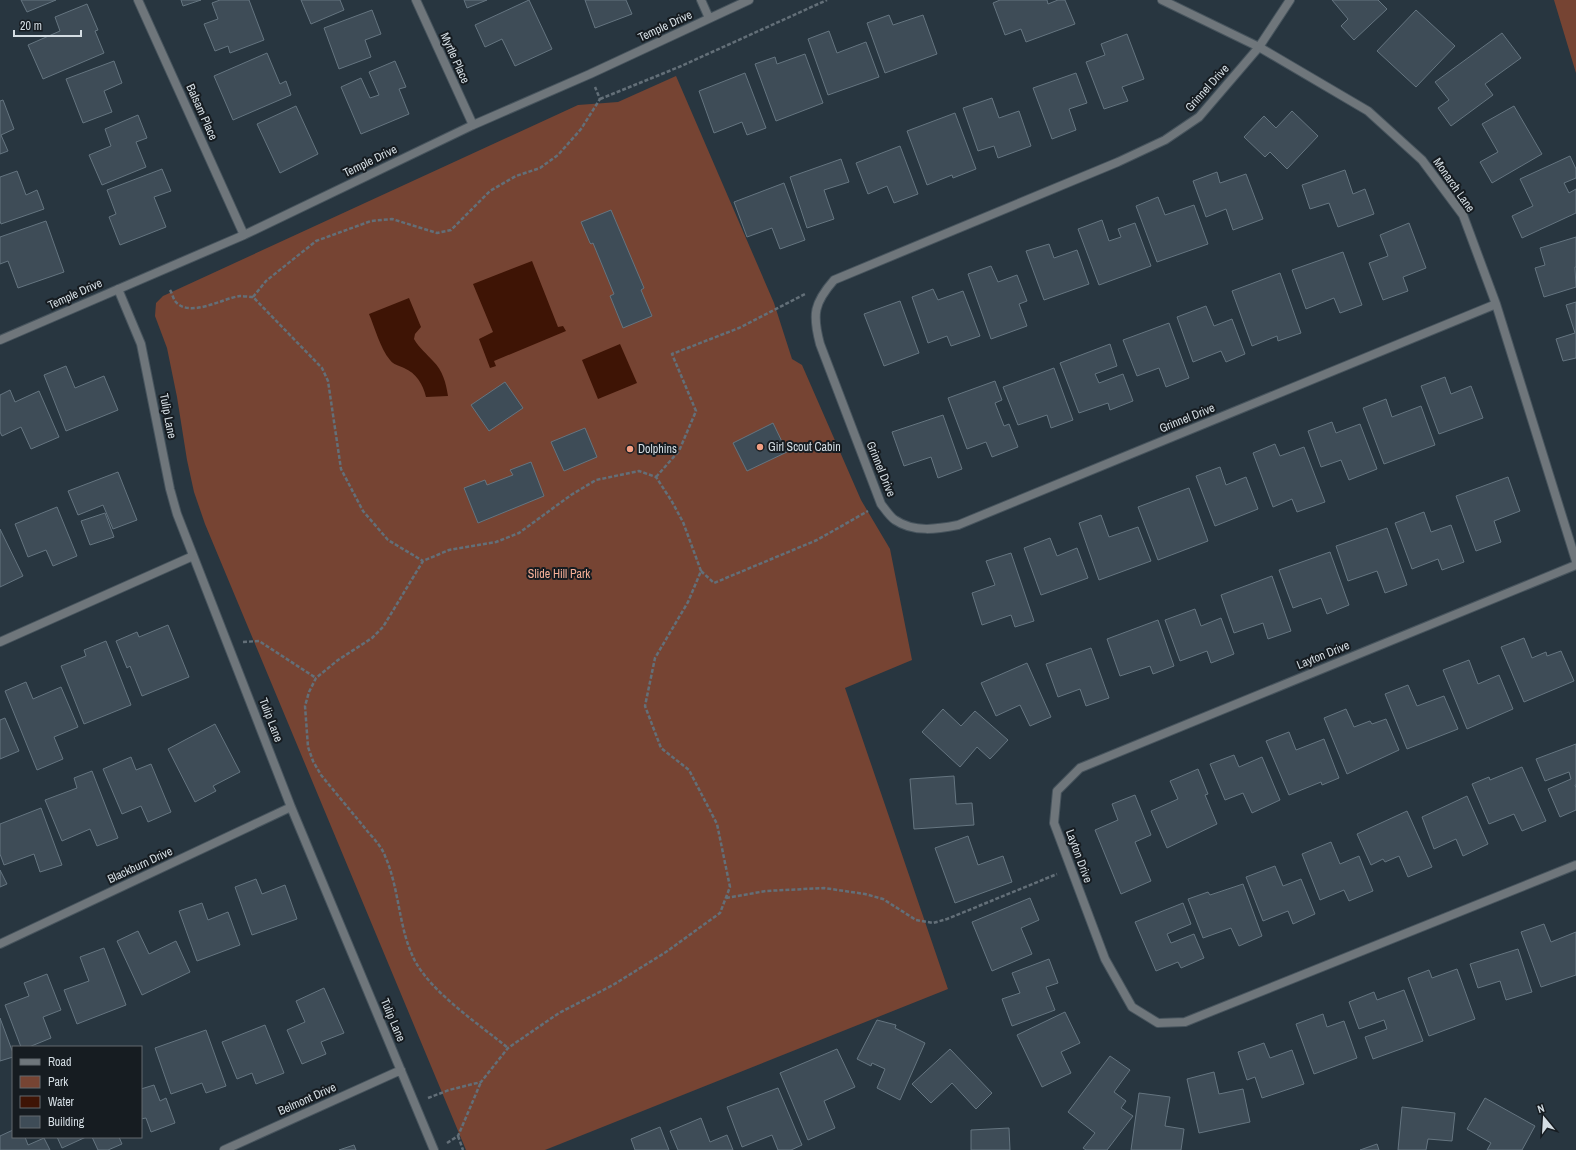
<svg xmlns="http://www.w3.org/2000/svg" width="1576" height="1150" viewBox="0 0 1576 1150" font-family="'Archivo Narrow',sans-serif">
<rect width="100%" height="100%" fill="#283640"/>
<path fill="#764433" d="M1554 0H1576V73Z
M676 76 774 303 792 359 802 365 861 500 890 549 912 660 845 688 948 989 545 1150H466L205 524 194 492 187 460 177 397 167 348 155 316 156 303 163 296 578 105 618 102Z"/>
<path fill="#3e1405" d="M532 261 558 327 563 326 566 331 494 361 496 366 490 368 479 339 493 332 473 284Z
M409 298 421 327 415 334 414 339C419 348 427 354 433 361 443 371 446 383 448 396L426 397C423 384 416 373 404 368 398 365 394 365 390 360 380 348 375 328 369 314Z
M620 344 637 383 598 399 582 360Z"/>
<path fill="#3e4c57" stroke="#657580" d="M21 0H56L27 12Z
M181 0H201L183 6Z
M220 0H249L264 40 230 53 228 46 215 51 204 24 218 19 212 3Z
M301 0H340L344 10 311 24Z
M464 0H487L467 8Z
M529 0 552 49 515 66 502 39 485 47 475 25Z
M585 0H626L632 14 595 28Z
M1000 0H1047L1048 4 1058 0H1065L1075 24 1026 42 1021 29 1005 35 993 3Z
M1332 0H1378L1387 9 1354 40 1341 26 1348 19Z
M87 4 98 30 95 31 104 53 43 79 28 45 60 31 55 17Z
M372 10 381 34 365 40 371 57 339 69 324 28Z
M1416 10 1455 46 1416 87 1377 51Z
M889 15 893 25 923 15 937 54 885 73 867 23Z
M829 31 837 53 866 42 879 77 828 95 808 39Z
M1502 33 1521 58 1485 84 1493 95 1451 126 1438 108 1449 100 1435 82Z
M1127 34 1144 79 1122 87 1128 101 1104 109 1086 62 1105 55 1101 44Z
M267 53 280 84 286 81 291 95 233 120 214 76Z
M805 54 823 103 776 121 755 64 775 57 777 64Z
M114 61 122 83 104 91 112 112 83 123 66 79Z
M395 61 406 87 399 89 409 114 361 134 341 87 361 78 370 98 379 95 369 72Z
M745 73 766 128 747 135 742 122 714 133 699 91Z
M1076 73 1087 103 1069 109 1076 130 1052 139 1033 88Z
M992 98 999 118 1019 111 1031 146 998 158 994 146 978 151 963 108Z
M3 100 14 129 1 135 8 151 0 154V101Z
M296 106 318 154 280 173 257 124Z
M1514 106 1542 154 1492 183 1480 162 1498 152 1482 124Z
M1292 111 1318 136 1287 169 1270 152 1265 157 1244 137 1264 116 1276 128Z
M955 113 976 169 953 178 952 175 927 185 907 131Z
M138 115 147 138 136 142 146 167 102 185 89 155 111 146 105 129Z
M900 146 918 194 894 203 887 186 868 194 856 163Z
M1570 156 1576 169V178L1564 183 1569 193 1576 189V213L1522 238 1512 216 1533 206 1520 179Z
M841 159 849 182 824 190 834 219 807 228 790 177Z
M162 169 171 191 154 197 166 227 120 245 109 217 116 214 107 190Z
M1345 170 1353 194 1365 189 1374 214 1338 227 1329 203 1310 209 1302 185Z
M17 171 26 195 37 190 44 209 1 224 0 221V177Z
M1217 172 1220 183 1246 174 1263 219 1233 230 1226 209 1206 217 1193 181Z
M784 183 805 240 780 249 772 228 747 237 734 202Z
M1158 197 1165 215 1194 205 1208 244 1157 262 1136 206Z
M611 210 644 288 641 290 652 316 623 328 610 296 614 294 593 243 591 244 590 243 581 222Z
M1102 220 1109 241 1121 237 1118 229 1135 223 1151 266 1099 285 1078 229Z
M46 221 64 272 18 288 8 261 0 264V237Z
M1409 223 1426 268 1403 277 1408 291 1383 300 1369 263 1388 256 1380 235Z
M1576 237V267H1575L1576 287 1544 297 1535 268 1545 265 1540 248Z
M1049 244 1054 258 1077 250 1089 284 1044 300 1026 251Z
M1343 252 1362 305 1340 313 1334 298 1306 309 1292 270Z
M991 266 998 282 1017 275 1027 301 1019 304 1027 326 991 339 968 274Z
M1280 273 1301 333 1278 341 1277 336 1252 346 1232 291Z
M933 289 938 300 963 291 980 336 951 346 947 336 928 343 912 297Z
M900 301 919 353 884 366 864 314Z
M1576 302V358L1563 361 1556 339 1575 333 1566 305Z
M1206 306 1214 326 1232 319 1245 354 1226 362 1221 351 1193 362 1177 317Z
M1169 323 1189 378 1166 387 1159 368 1137 376 1123 340Z
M1110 344 1117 366 1095 374 1099 383 1123 374 1133 401 1110 410 1108 403 1079 413 1060 363Z
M66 366 75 388 104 376 118 410 66 431 44 375Z
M1054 368 1073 420 1051 428 1047 415 1018 425 1003 387Z
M1445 377 1451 394 1471 386 1483 418 1439 434 1421 386Z
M995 381 1002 400 995 403 1004 426 1009 424 1018 447 992 457 986 442 967 449 948 398Z
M505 382 523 408 489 431 471 405Z
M10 390 15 402 39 391 59 437 31 449 21 427 2 436 0 432V395Z
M1386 399 1392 417 1421 406 1435 445 1384 464 1363 408Z
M943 415 962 469 938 478 931 457 904 466 892 432Z
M1332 422 1336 433 1360 424 1377 469 1349 480 1341 460 1321 467 1308 431Z
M773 423 787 452 747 471 733 443Z
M585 428 597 457 564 471 551 442Z
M1275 444 1280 456 1304 447 1325 502 1297 512 1292 499 1273 507 1253 453Z
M531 462 544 496 478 523 464 488 485 480 487 485 513 475 510 470Z
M1220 467 1226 485 1246 477 1258 509 1215 526 1196 476Z
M118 472 137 520 113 529 103 505 78 515 68 491Z
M1508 477 1520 511 1494 521 1501 542 1476 551 1456 496Z
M1189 488 1208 541 1158 560 1138 507Z
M57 507 77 556 53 566 46 550 28 557 15 524Z
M1424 512 1431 532 1451 525 1464 562 1442 570 1438 559 1412 569 1395 523Z
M105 513 114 537 90 545 81 521Z
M1101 515 1109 537 1138 527 1151 561 1099 580 1079 523Z
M1387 528 1407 585 1385 593 1377 571 1348 581 1336 546Z
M0 529 23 576 0 587Z
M1050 538 1057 556 1077 548 1088 578 1041 595 1024 548Z
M1330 552 1349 605 1327 614 1321 598 1293 608 1279 570Z
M1011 553 1034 621 1015 627 1011 615 982 625 972 593 995 585 986 561Z
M1272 576 1291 631 1268 639 1263 623 1234 633 1221 595Z
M1195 609 1201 626 1221 618 1234 654 1211 663 1207 651 1180 661 1165 620Z
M1158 620 1174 666 1153 674 1150 666 1120 676 1107 639Z
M168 625 189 677 142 696 130 666 127 668 116 641 137 632 139 637Z
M1524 638 1532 658 1546 652 1547 656 1561 651 1574 681 1524 702 1501 647Z
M106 641 131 705 84 724 61 666 86 656 84 650Z
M1091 648 1109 698 1086 706 1080 689 1058 697 1046 664Z
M1469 660 1478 684 1499 675 1513 709 1467 729 1443 670Z
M1027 663 1051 717 1030 726 1020 705 996 716 981 683Z
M26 682 33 699 61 687 78 727 54 737 63 759 37 770 5 691Z
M1408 685 1417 706 1444 696 1458 729 1407 749 1385 694Z
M943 709 961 726 975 711 1008 740 990 759 977 747 960 767 922 732Z
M1346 709 1354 727 1370 721 1372 724 1386 719 1399 750 1347 774 1324 718Z
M5 718 19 751 0 759V720Z
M215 724 240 772 213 786 216 791 195 802 168 749Z
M1289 732 1296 750 1324 739 1339 778 1322 785 1321 782 1289 795 1266 741Z
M1576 744V785H1575L1576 788V810L1560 817 1548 789 1571 779 1569 772 1545 781 1536 759Z
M1234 755 1239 767 1262 757 1280 800 1252 813 1243 793 1225 800 1210 764Z
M131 757 136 770 151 764 171 812 148 822 141 806 122 814 103 769Z
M1522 767 1546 821 1522 831 1514 814 1489 824 1472 784 1489 777 1490 780Z
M1198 769 1208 794 1205 795 1217 824 1167 848 1151 811 1178 799 1170 781Z
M92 771 118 838 97 846 90 829 62 841 45 800 77 788 74 778Z
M954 776 956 804 972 803 974 825 914 829 910 779Z
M1135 795 1151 835 1135 842 1151 881 1121 894 1095 830 1118 820 1112 804Z
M1467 796 1488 844 1463 856 1456 839 1434 849 1422 817Z
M41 808 62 865 40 872 34 854 4 865 0 854V824Z
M1407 811 1432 867 1408 877 1399 856 1385 862 1383 859 1371 865 1357 834Z
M968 836 978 865 1003 856 1012 882 955 903 935 848Z
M1331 842 1340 864 1359 856 1373 891 1349 901 1344 890 1320 900 1302 854Z
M1275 866 1283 886 1301 879 1315 914 1293 924 1288 911 1263 921 1246 877Z
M0 870 7 884 0 887Z
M256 879 262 894 285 885 297 919 252 935 235 887Z
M1243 884 1262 936 1239 946 1231 928 1203 938 1188 899 1208 892 1210 895Z
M1030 898 1039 920 1021 928 1032 954 992 971 972 922Z
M202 903 208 920 228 912 240 945 197 961 179 911Z
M1183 903 1191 924 1167 934 1171 943 1194 934 1204 958 1181 968 1178 962 1156 971 1135 922Z
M1544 924 1551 942 1576 932V975L1541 987 1521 932Z
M138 931 149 954 176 941 190 972 142 995 117 941Z
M104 948 126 1005 77 1024 64 990 89 981 80 957Z
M1518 949 1532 992 1506 1000 1500 981 1478 988 1470 964Z
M1049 959 1058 983 1046 987 1055 1010 1012 1026 1002 999 1020 993 1012 973Z
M1457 969 1475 1019 1429 1036 1408 978 1429 970 1432 978Z
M47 974 61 1010 43 1017 51 1038 29 1047H21L5 1005 29 996 24 983Z
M324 988 344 1033 321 1042 326 1054 302 1064 287 1030 305 1022 296 1001Z
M1404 990 1423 1041 1373 1059 1365 1037 1387 1029 1384 1020 1359 1029 1349 1002 1374 992 1377 1000Z
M1065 1012 1080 1043 1061 1052 1071 1073 1042 1087 1017 1035Z
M1323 1014 1327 1027 1344 1021 1357 1058 1314 1074 1296 1024Z
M0 1018 13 1053V1057L0 1061Z
M877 1020 896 1025 895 1028 925 1043 900 1100 877 1088 885 1069 872 1063 871 1066 857 1059Z
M265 1025 284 1073 256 1084 252 1073 237 1079 222 1042Z
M206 1030 226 1086 206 1093 202 1083 171 1094 155 1048Z
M1264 1043 1270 1058 1292 1050 1304 1084 1262 1098 1255 1077 1247 1080 1238 1052Z
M837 1049 855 1087 824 1101 835 1128 808 1140 780 1073Z
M950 1049 992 1093 976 1109 952 1083 931 1103 912 1084Z
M1110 1056 1130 1070 1114 1092 1126 1101 1121 1108 1133 1116 1107 1150H1086L1083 1148 1095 1133 1068 1112Z
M1214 1072 1219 1094 1243 1089 1250 1122 1199 1133 1187 1079Z
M154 1085 160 1101 166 1098 175 1123 151 1132 146 1118 141 1119V1089Z
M778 1088 802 1145 791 1150H778L772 1135 742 1147 727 1107Z
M1139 1093 1170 1097 1165 1126 1184 1129 1181 1150H1131Z
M1485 1098 1535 1126 1522 1150H1487L1491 1143 1467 1129Z
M1402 1107 1455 1113 1452 1141 1428 1139 1426 1150H1398Z
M701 1118 710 1142 727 1135 733 1150H678L670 1131Z
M660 1127 669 1150H635L631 1139Z
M1009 1128 1010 1150H971V1130Z
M13 1130V1137H25L28 1145 44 1138 50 1150H0V1136Z
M57 1137H86L62 1148Z
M92 1137H119L122 1144 108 1150H98Z
M1377 1144 1379 1150H1360Z
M354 1145 356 1150H339Z"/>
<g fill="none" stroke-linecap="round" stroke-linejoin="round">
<defs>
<path id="street" d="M138 0 244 235
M416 0 473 125
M701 0 709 18
M1162 0 1259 47 1368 111 1422 160 1463 215 1496 304 1576 561
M1290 0 1259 47 1199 117 1165 140 1118 162 834 280C814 303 812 314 820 344L881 504C885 509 890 517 895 520 914 533 938 529 958 525L1496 304
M118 289 141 344 170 489 177 514 291 807 434 1150
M0 340 244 235 473 125 590 74 749 0
M1576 565 1080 768 1057 791 1054 823 1105 959 1132 1007 1158 1023 1185 1022 1576 865
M0 642 193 556
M0 944 291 807
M224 1150 401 1070"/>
</defs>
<use href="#street" stroke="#47545d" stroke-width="10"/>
<path stroke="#636f78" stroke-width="2.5" stroke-dasharray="4 2" stroke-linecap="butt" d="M600 99 679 67 827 0
M170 290C172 293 173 298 175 301 189 319 223 298 240 296 244 296 249 297 253 297L322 368 328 381 341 469 363 511 388 540 423 561
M253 297 266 281 316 241 371 221 392 219 437 233 451 230 490 191 516 176 540 168 558 155 581 129 600 99 595 87
M656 477 679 451 696 411 672 354 739 328 805 294
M701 571 714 583 817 540 868 511
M243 642 259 641 316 678
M726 898 766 891 824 888 865 894 883 899 916 920 933 923 947 919 1057 874
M428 1098 449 1090 481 1082 508 1048 559 1013 613 985 666 952 720 913 730 887 717 824 689 770 661 748 645 706 655 658 688 602 701 571 683 522 671 500 656 477 639 471 596 480 571 495 519 533 496 542 449 550 423 561 383 627 372 638 338 660 316 678 309 692 305 706 308 747 313 761 321 775C335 792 350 810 364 827 371 836 381 845 385 856 400 890 398 928 415 961 433 994 479 1024 508 1048
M458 1136 463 1150
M447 1143 458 1136 481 1082"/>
<use href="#street" stroke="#6f767b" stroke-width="8"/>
</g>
<g fill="#f39f83" stroke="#161c21" stroke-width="1.5">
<circle cx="760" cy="447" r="4"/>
<circle cx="630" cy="449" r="4"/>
</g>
<g text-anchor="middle" stroke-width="4" stroke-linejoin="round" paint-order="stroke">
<g font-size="12" fill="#d4dde3" stroke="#161c21">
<text transform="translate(665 26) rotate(-25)" y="4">Temple Drive</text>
<text transform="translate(455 58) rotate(66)" y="4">Myrtle Place</text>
<text transform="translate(1207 88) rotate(-48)" y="4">Grinnel Drive</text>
<text transform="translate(202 112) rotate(66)" y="4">Balsam Place</text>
<text transform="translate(370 161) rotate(-26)" y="4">Temple Drive</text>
<text transform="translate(1454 185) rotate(55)" y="4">Monarch Lane</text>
<text transform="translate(75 294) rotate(-24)" y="4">Temple Drive</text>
<text transform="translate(168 416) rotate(79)" y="4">Tulip Lane</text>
<text transform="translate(1187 418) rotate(-22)" y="4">Grinnel Drive</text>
<text transform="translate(881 469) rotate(68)" y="4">Grinnel Drive</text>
<text transform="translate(1323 655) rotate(-22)" y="4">Layton Drive</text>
<text transform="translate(271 720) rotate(69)" y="4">Tulip Lane</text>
<text transform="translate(1079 856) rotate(70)" y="4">Layton Drive</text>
<text transform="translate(140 865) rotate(-25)" y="4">Blackburn Drive</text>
<text transform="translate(393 1020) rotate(67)" y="4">Tulip Lane</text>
<text transform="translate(307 1099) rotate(-24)" y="4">Belmont Drive</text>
</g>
<g font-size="12" fill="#d4dde3" stroke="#161c21" text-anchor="start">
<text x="768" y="451">Girl Scout Cabin</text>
<text x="638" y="453">Dolphins</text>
</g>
<g font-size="12" fill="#f5af97" stroke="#161c21">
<text x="559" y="578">Slide Hill Park</text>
</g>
</g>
<rect x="12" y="1046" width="130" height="92" fill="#161c21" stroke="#62696f"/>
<rect x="20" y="1059" width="20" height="6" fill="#6f767b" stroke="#62696f"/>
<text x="48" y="1066" font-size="12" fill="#d4dde3">Road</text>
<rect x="20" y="1076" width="20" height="12" fill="#764433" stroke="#62696f"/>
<text x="48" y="1086" font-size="12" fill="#d4dde3">Park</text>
<rect x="20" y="1096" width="20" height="12" fill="#3e1405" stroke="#62696f"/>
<text x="48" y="1106" font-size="12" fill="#d4dde3">Water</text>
<rect x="20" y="1116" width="20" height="12" fill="#3e4c57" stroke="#62696f"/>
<text x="48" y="1126" font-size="12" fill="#d4dde3">Building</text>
<g transform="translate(1544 1118) rotate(342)" stroke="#161c21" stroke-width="3" paint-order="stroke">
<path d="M0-3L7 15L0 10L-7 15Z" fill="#d4dde3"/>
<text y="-6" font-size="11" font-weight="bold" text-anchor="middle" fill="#d4dde3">N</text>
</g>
<path d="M14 30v6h67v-6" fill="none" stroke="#d4dde3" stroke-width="2"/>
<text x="20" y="30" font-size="12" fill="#d4dde3" stroke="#161c21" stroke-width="3" paint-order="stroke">20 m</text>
</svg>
